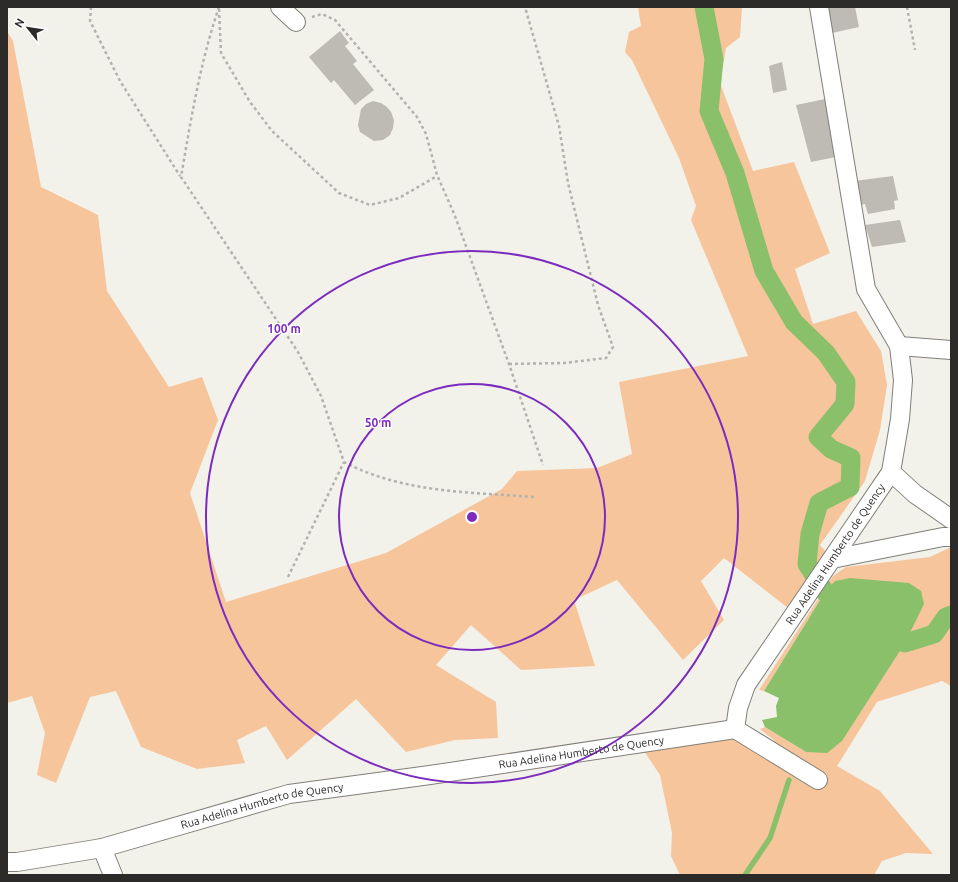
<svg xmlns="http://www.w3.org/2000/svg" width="958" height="882" viewBox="0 0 958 882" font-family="Ubuntu,sans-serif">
<rect width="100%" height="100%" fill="#f2f1ea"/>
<path fill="#f7c59c" d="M638 7H742L740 37 726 48 720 83 753 171 794 162 830 253 795 269 813 324 856 311 881 351 887 385 880 430 865 481 820 545 828 554 788 608 724 558 701 581 724 620 683 660 617 580 574 600 595 666 521 670 471 625 436 665 496 702 498 738 455 740 406 752 356 699 287 760 266 726 237 740 245 763 197 769 141 747 116 691 90 697 56 783 37 775 45 733 32 696 7 703V31L13 41 41 187 98 215 107 291 169 387 202 377 218 420 190 493 226 602 386 553 502 489 517 471 597 468 632 454 619 382 748 356 691 220 696 206 679 158 632 60 625 52 629 32 641 26Z
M951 547V686L942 681 877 702 837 766 880 791 933 854 906 853 882 861 874 875H680L671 856 672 833 660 775 640 745 740 736 775 741 760 729 765 727 806 752 825 592 764 691 759 690 833 576 846 567 930 557Z"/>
<path fill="#8bc06b" d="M850 578 909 583 921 591 924 604 905 643 842 741 827 753 806 752 765 727 762 720 777 717 776 706 779 698 764 691 825 592 835 581Z"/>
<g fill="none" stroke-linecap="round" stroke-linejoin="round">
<path stroke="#8bc06b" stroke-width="5.5" d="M745 875 770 838 789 780"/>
<path stroke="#8bc06b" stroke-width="19" d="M704 7 714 59 709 111 735 173 764 271 794 322 826 353 846 382 845 404 818 437 831 449 851 458 850 487 819 503 810 534 807 564 825 592
M905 643 934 634 946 617 951 615"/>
</g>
<path fill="#bebab4" d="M826 7H855L859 27 832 33Z
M340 31 349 43 345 46 357 61 353 64 374 90 355 105 334 80 331 83 309 57Z
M782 62 787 90 773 93 769 66Z
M830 98 841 156 811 162 796 105Z
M373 101 381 103 387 107 391 112 394 120 393 128 390 135 383 140 374 141 360 132 358 125 361 109 366 104Z
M893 176 898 200 894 201 895 209 868 214 865 204 860 205 854 181Z
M900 220 906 242 872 247 865 225Z"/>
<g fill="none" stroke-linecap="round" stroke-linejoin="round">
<defs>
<g id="minor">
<path d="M280 7 296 22"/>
<path d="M899 346 951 350"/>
<path d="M891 472 915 494 951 519"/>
<path d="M832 559 943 537H951"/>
<path id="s1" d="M735 729 738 708 746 685 891 472 900 419 903 380 899 346 866 289 819 7"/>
<path d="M735 729 818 780"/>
<path d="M102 848 113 875"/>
<path id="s2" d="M7 862H17L102 848 289 794 430 775 735 729"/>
</g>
</defs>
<use href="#minor" stroke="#807f78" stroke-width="20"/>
<path stroke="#b3b2ad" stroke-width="2.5" stroke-dasharray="3 3" stroke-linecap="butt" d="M91 7 90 21 120 81 180 176
M219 7C200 63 191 119 181 177L298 352 321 396 344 462C403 493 469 492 534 497
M907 7 915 50
M219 9 221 53 250 102 272 131 339 193 370 205 399 198 437 176
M312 17 322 14 335 20 417 117 426 134 437 175 455 216 509 364 543 465
M509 364 564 363 606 358 613 347 598 305 568 183 559 126 525 7
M288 577 344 462"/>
<use href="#minor" stroke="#fff" stroke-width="18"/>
</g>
<g fill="none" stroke="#7b2cbf" stroke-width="2">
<circle cx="472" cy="517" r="133"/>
<circle cx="472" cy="517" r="266"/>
</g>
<g text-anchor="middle" stroke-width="3" stroke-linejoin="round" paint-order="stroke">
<g font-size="11" fill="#2b2a28" stroke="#fff">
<text dy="4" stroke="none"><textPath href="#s1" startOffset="204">Rua Adelina Humberto de Quency</textPath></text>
<text dy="4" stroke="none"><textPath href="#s2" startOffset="586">Rua Adelina Humberto de Quency</textPath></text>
<text dy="4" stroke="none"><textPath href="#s2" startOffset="262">Rua Adelina Humberto de Quency</textPath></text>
</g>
</g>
<circle cx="472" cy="517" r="6" fill="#7b2cbf" stroke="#fff" stroke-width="2"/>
<g font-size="12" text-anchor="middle" font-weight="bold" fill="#7b2cbf" stroke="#fff" stroke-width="3" stroke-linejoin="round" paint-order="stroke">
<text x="284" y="333">100 m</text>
<text x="378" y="427">50 m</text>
</g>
<rect width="958" height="882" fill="none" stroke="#2b2a28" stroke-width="16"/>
<g transform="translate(28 28) rotate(300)" stroke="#ffffff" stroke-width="3" paint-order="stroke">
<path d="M0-3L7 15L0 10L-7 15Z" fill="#2b2a28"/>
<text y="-6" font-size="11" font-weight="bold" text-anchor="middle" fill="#2b2a28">N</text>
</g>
</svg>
